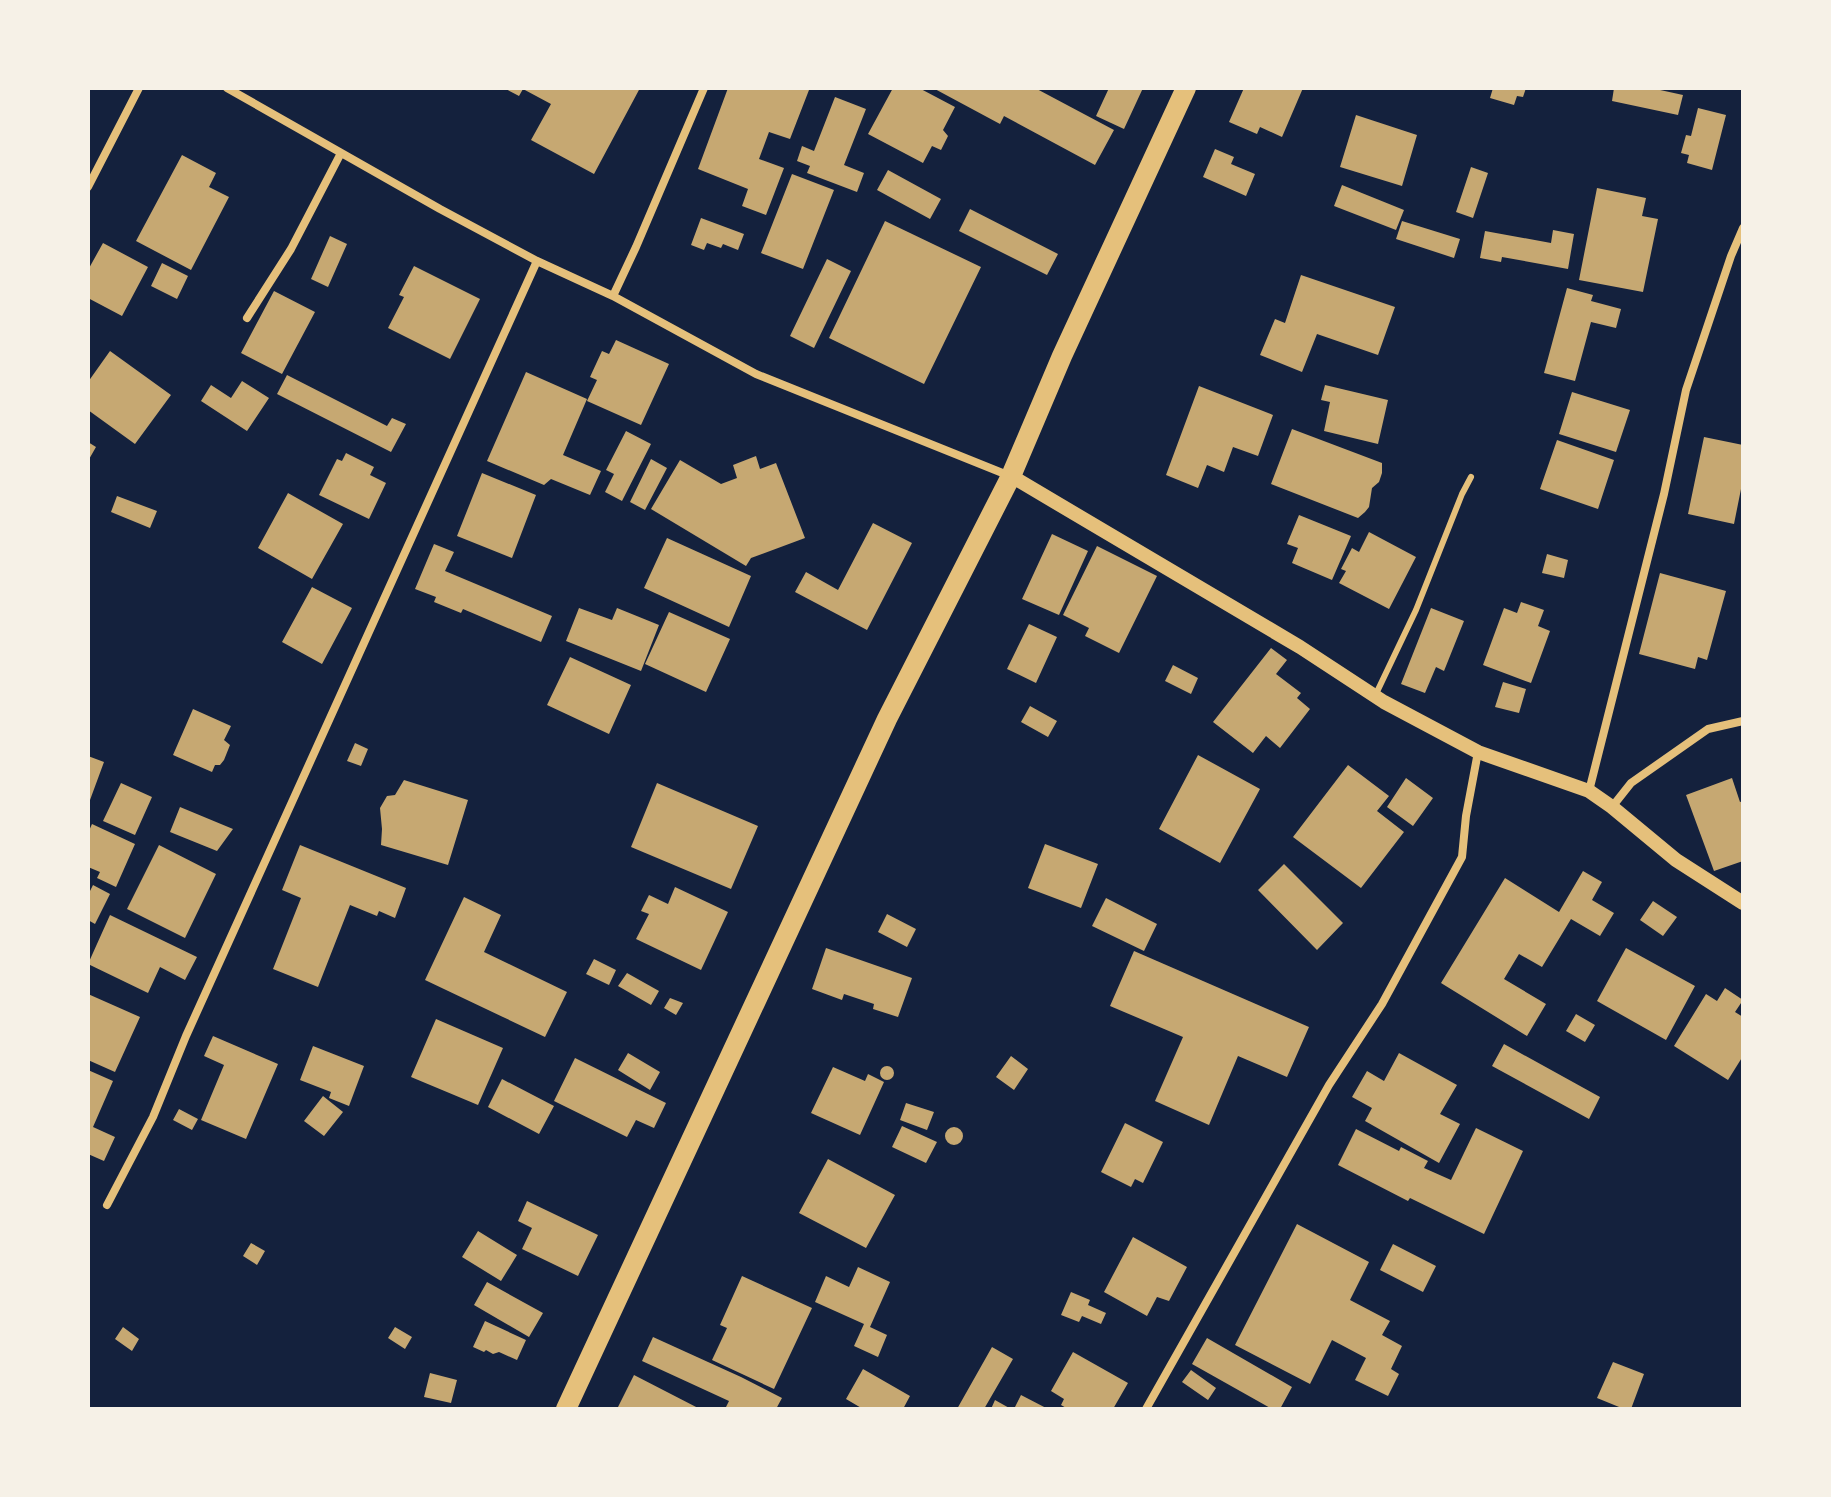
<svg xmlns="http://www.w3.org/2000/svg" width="1831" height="1497" viewBox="0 0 1831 1497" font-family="'Crimson Pro',serif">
<rect width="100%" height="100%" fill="#14213d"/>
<path fill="#c6a872" d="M504 88H640L594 174 531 140 551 104 523 89 519 96Z
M728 88H804L809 90 790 139 769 132 759 159 784 168 766 215 742 206 748 189 698 169Z
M893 88H919L955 107 943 130 948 136 941 150 932 146 923 163 868 134Z
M933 88H1035L1114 130 1095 165 1004 116 1000 124Z
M1109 88H1143L1124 129 1096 116Z
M1244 88H1303L1282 137 1260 127 1257 134 1229 122Z
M1493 88H1526L1523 97 1517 96 1514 105 1490 98Z
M1614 88H1651L1683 95 1678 115 1612 101Z
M835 97 866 109 844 165 864 173 857 192 807 173 810 166 797 161 802 146 814 151Z
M1698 108 1726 115 1712 170 1687 163 1689 155 1681 153 1686 135 1691 136Z
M1356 115 1417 135 1402 186 1340 167Z
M1215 149 1234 157 1231 164 1255 174 1246 196 1203 177Z
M182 155 216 173 209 187 229 197 191 270 136 241Z
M1471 167 1488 173 1473 218 1456 212Z
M888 170 941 199 930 219 877 190Z
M792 174 834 190 803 269 761 253Z
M1342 185 1404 210 1396 230 1334 206Z
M1597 188 1646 198 1642 216 1658 219 1643 292 1579 280Z
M970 209 1058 254 1047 275 959 231Z
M701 218 744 234 738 250 723 244 721 248 707 243 704 250 691 245Z
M885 221 981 267 924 384 829 338Z
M1402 221 1460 239 1454 258 1396 239Z
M1553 230 1574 234 1568 269 1502 257 1501 262 1480 258 1485 231 1551 243Z
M330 236 347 244 328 287 311 279Z
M103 243 148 267 122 316 88 298V270Z
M827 259 851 271 814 348 790 336Z
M162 263 188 276 177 299 151 286Z
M414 266 480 299 450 359 388 328 404 297 399 295Z
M1301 275 1395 307 1378 355 1317 334 1302 372 1260 355 1275 319 1285 323Z
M1567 288 1593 295 1591 301 1621 309 1616 328 1591 322 1575 381 1544 373Z
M274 291 315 312 282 374 241 353Z
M616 340 669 364 641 425 587 401 597 380 590 377 602 351 609 354Z
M110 351 171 395 135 444 88 410V382Z
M526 372 587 399 563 455 601 471 590 495 551 479 544 485 487 461Z
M287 375 387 426 392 418 406 424 391 452 277 394Z
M242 381 269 398 247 431 201 401 211 385 231 398Z
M1325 385 1388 400 1378 444 1324 431 1330 402 1321 400Z
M1199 386 1273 415 1258 456 1233 447 1224 472 1207 465 1198 488 1166 475Z
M1572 392 1630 410 1616 452 1559 434Z
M1292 429 1382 463V473L1379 482 1372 488 1369 507 1365 512 1358 518 1271 484Z
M626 431 651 444 622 501 605 492 614 474 606 470Z
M1704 437 1743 445V479L1734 524 1688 514Z
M1557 440 1614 460 1598 509 1540 489Z
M88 442 96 447 88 461Z
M346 453 374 467 370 475 386 483 369 519 319 495 337 459 342 461Z
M756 456 760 469 776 463 805 538 751 558 746 566 651 509 680 460 721 484 737 478 733 465Z
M651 459 667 468 645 510 630 502Z
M482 473 536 495 512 558 457 536Z
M288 493 343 524 312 579 258 548Z
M117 496 157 511 150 528 111 512Z
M1299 515 1351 536 1332 580 1292 563 1298 548 1287 544Z
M873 523 912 543 867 630 795 592 806 572 838 590Z
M1369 532 1416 557 1389 609 1339 583 1346 571 1341 569 1352 548 1359 552Z
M1052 534 1088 551 1059 615 1022 599Z
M667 538 751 576 729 627 644 588Z
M434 544 454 552 445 571 552 616 541 642 463 609 461 613 434 602 436 597 415 589Z
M1097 546 1157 576 1119 653 1085 636 1089 628 1063 615Z
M1547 554 1568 560 1564 578 1542 573Z
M1660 573 1726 591 1707 660 1698 657 1695 669 1639 654Z
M312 587 352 608 322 664 282 642Z
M1521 602 1544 610 1538 626 1550 631 1531 683 1483 665 1504 608 1517 613Z
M579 608 612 620 617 608 659 625 641 671 566 641Z
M1431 608 1464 621 1444 671 1436 667 1425 693 1401 684Z
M669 612 730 639 706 692 645 664Z
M1029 624 1057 637 1036 683 1007 669Z
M1271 648 1287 660 1276 674 1301 693 1297 698 1310 709 1280 748 1266 736 1253 753 1213 722Z
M570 657 631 685 609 734 547 705Z
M1173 665 1198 678 1191 694 1165 681Z
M1503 682 1526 689 1519 713 1495 707Z
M1030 706 1057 721 1048 737 1021 722Z
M193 709 231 726 224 740 230 745 224 760 220 765H215L212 772 173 755Z
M355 743 368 749 361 766 347 761Z
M1198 755 1260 789 1220 863 1159 829Z
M88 756 104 762 90 800 88 799Z
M1348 765 1389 796 1377 811 1404 832 1361 888 1293 837Z
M1406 778 1433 798 1413 826 1387 807Z
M1732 778 1740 802 1743 801V861L1714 871 1686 795Z
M404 780 468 800 448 865 381 845 382 829 380 808 387 796 395 795Z
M121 783 152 797 135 835 103 821Z
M657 783 758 826 731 889 631 847Z
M180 807 233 829 217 851 170 832Z
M92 824 135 844 116 887 97 878 100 872 88 867V833Z
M1045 844 1098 864 1081 908 1028 888Z
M159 845 216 874 185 938 127 909Z
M300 845 406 888 395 918 379 911 377 916 350 905 318 987 273 969 301 898 282 890Z
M1284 864 1343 923 1317 950 1258 890Z
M1583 871 1602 882 1592 900 1614 913 1600 936 1571 919 1542 967 1519 954 1504 979 1546 1004 1527 1036 1441 983 1505 878 1559 912Z
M93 885 110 894 95 924 88 920V895Z
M675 887 728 912 701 970 636 939 649 914 641 911 649 895 668 904Z
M464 897 501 915 484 952 567 992 545 1037 425 980Z
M1106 898 1157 924 1144 951 1092 926Z
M1653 901 1677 917 1663 936 1640 920Z
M887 914 916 929 907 947 878 932Z
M110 915 197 957 185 980 160 967 148 993 88 964Z
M826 948 912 978 898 1017 873 1009 874 1004 844 994 842 1000 812 989Z
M1626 948 1695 986 1666 1040 1597 1001Z
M1134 951 1309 1027 1287 1077 1238 1056 1209 1125 1155 1101 1183 1037 1110 1006Z
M594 959 616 970 609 985 586 974Z
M627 973 659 991 651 1005 618 986Z
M1725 988 1743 1000 1735 1012 1743 1017V1056L1728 1080 1674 1046 1706 994 1717 1001Z
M88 994 140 1017 115 1072 88 1060Z
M670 998 683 1003 676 1015 664 1008Z
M1576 1014 1595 1025 1585 1042 1566 1031Z
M436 1019 503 1048 478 1105 411 1077Z
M213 1036 278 1064 246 1139 201 1120 224 1065 204 1056Z
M1504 1044 1600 1097 1589 1119 1492 1066Z
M313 1046 364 1066 349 1106 329 1098 331 1092 300 1080Z
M628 1053 660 1072 650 1090 618 1070Z
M1399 1053 1457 1085 1440 1114 1460 1124 1439 1163 1365 1121 1372 1108 1352 1097 1367 1071 1384 1081Z
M1011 1056 1028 1069 1014 1090 996 1077Z
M575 1058 666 1103 654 1128 636 1120 627 1137 554 1101Z
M880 1073a7 7 0 1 1 14 0a7 7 0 1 1-14 0Z
M833 1067 865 1081 868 1074 884 1082 860 1135 811 1113Z
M88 1070 113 1081 93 1127 115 1137 104 1161 88 1154Z
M502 1079 554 1106 539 1134 488 1107Z
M323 1096 343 1112 324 1136 304 1121Z
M906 1103 934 1112 927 1130 900 1120Z
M179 1109 198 1119 192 1130 173 1120Z
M1125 1123 1163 1142 1143 1183 1135 1179 1131 1187 1101 1172Z
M902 1126 937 1142 926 1163 892 1147Z
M945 1136a9 9 0 1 1 18 0a9 9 0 1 1-18 0Z
M1476 1128 1523 1151 1484 1234 1410 1198 1408 1201 1338 1165 1356 1129 1399 1151 1401 1147 1428 1161 1424 1168 1451 1180Z
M828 1159 895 1195 866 1248 799 1213Z
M527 1201 598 1235 578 1276 522 1249 532 1228 518 1221Z
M1297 1224 1369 1262 1350 1300 1390 1321 1382 1335 1402 1346 1391 1369 1399 1374 1388 1396 1355 1380 1366 1358 1332 1340 1310 1384 1235 1345Z
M478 1231 517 1255 501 1281 462 1257Z
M1133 1237 1187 1267 1169 1301 1157 1297 1147 1316 1104 1292Z
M251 1243 265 1251 257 1265 243 1256Z
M1393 1244 1436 1266 1423 1292 1380 1270Z
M858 1267 890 1282 870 1327 887 1335 878 1357 854 1346 864 1324 815 1302 826 1276 849 1287Z
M742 1276 812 1308 774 1389 712 1360 727 1328 720 1325Z
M487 1282 543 1313 529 1337 474 1305Z
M1071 1292 1090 1300 1088 1305 1106 1313 1101 1324 1082 1316 1079 1322 1061 1315Z
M485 1321 526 1340 517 1360 499 1352 493 1354 486 1350 484 1352 473 1347Z
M123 1327 139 1339 132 1351 115 1339Z
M395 1327 412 1337 405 1349 388 1338Z
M653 1337 741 1377 782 1398 776 1409H725L729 1401 642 1361Z
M1207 1338 1292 1387 1280 1409H1272L1192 1364Z
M992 1347 1013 1359 984 1409H957Z
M1073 1352 1128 1383 1113 1409H1068L1061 1405 1064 1399 1051 1391Z
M1613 1362 1644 1374 1631 1409H1624L1597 1398Z
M863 1369 910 1396 903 1409H863L846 1399Z
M1191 1370 1216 1388 1208 1400 1182 1382Z
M430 1373 457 1380 451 1403 424 1397Z
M634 1375 700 1409H617Z
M1021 1395 1048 1409H1014Z
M995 1400 1011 1409H991Z"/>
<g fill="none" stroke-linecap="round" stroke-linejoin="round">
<path stroke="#e5c07b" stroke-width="6" d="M1375 696 1416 610 1462 494 1471 477"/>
<path stroke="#e5c07b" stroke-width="8" d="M227 88 440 209 537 261 613 296 756 374 1010 476
M88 187 139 88
M613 296 636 247 704 88
M247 318 291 249 341 153
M1589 791 1664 494 1686 390 1731 256 1743 228
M1612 807 1631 783 1708 729 1743 721
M107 1205 153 1117 186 1036 537 261
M1146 1409 1329 1085 1382 1004 1462 857 1466 816 1478 752"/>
<path stroke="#e5c07b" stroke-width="14" d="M1011 476 1300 647 1384 702 1478 752 1589 791 1612 807 1676 860 1743 903"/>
<path stroke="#e5c07b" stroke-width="20" d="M566 1409 887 719 1011 476 1062 356 1186 88"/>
</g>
<rect width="1831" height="1497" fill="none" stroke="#f6f1e7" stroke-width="180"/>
</svg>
